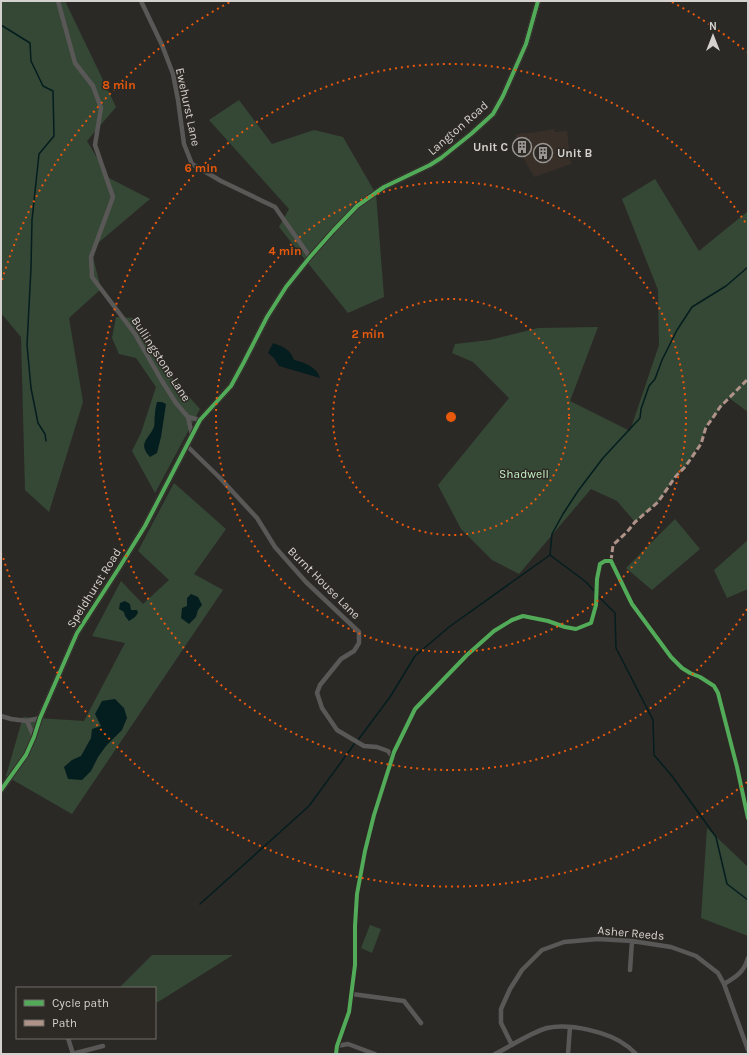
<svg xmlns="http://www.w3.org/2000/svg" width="749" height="1055" viewBox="0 0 749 1055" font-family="Karla,sans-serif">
<rect width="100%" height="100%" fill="#2b2926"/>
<path fill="#382f28" d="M554 129 555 132 567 131 571 164 534 177 523 157 515 135 523 133H531Z"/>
<path fill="#354836" d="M1 1H65L116 107 87 141 109 178 150 199 91 249 101 289 69 318 83 402 49 512 25 490 21 337 1 313Z
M239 100 272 144 314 130 343 137 376 194 384 297 348 313 279 227 289 209 209 120Z
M655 179 699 251 748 211V412L729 398 706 427 701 442 685 467 676 476 658 502 635 522 617 501 591 489 519 574 492 560 461 529 438 485 509 398 473 362 452 353 455 344 490 340 538 328 598 327 570 401 630 431 659 345 658 290 622 199Z
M116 317 136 318 155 359 200 409 155 493 132 451 141 433 156 387 136 358 119 354 112 338Z
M174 483 226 529 194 574 223 590 72 814 6 776 23 717 84 721 125 643 92 636 121 581 143 604 169 580 138 551Z
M675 519 700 549 652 590 626 568Z
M748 540V589L727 598 714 570Z
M707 828 748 867V936L701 918Z
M370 925 381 929 372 953 361 948Z
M152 955H233L158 1002H155V988H119Z"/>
<path fill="#041d1e" d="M273 343C284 347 290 349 294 360 304 362 318 368 320 378L279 366 274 358 268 353Z
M157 402H162L166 404 161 437 157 453 150 457C137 443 149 439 154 427 155 423 154 418 155 414 155 410 156 406 157 402Z
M191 594 198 597 202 605 198 610 196 617 189 624 181 618 182 608 187 606V598Z
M125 601 130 604 131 610H137L138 613 135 617 129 621 125 616 124 612 119 609 120 603Z
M115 699 124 708 127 718 122 730 106 746 98 757 91 771 82 780 68 779 64 767 72 760 81 756 91 738 92 729 101 726 95 714 102 701Z"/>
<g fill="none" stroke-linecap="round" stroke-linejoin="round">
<path stroke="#041d1e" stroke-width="1.5" d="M1 25 30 43 31 61 43 86 53 91 54 136 39 154 32 220 31 268 27 345 31 388 38 423 45 434 46 441
M550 555 552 534 563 514 578 491 603 458 640 418 641 409 649 386 655 379 662 360 677 330 692 307 726 286 748 267
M597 595 615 613 616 648 653 720 654 755 672 776 716 837 727 884 748 900
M358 740 390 697 415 656 449 627 550 555 586 582 595 592
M200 904 309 806 355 743"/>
<path stroke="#595857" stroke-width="4.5" d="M58 1 75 63 93 86 101 108 95 145 113 197 91 257 92 277 135 334 162 381 176 403 188 417 200 420
M141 1 162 45 173 74 178 100 184 144 192 164 221 181 275 207 310 257
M188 417 192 435
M186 445 219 477 257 518 275 547 306 582 359 632V643L354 651 341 659 320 685 317 693 322 708 337 730 364 746 377 747 388 751 393 758
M1 716 11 719 27 721 40 718
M27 721 34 737
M630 970 632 941
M724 984C736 977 744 972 748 958
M352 994 404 1001 421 1023
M68 1038 73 1054
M512 1045 501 1023V1009L510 989 522 970 542 950 564 942 598 939 632 941 671 947 696 956 718 973 724 984 748 1050
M337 1046 348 1044 375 1054
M72 1054 103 1046
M336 1054 337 1046 349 1012 355 965V926L357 894 365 851 374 815 394 752 415 709 467 655 494 631 512 620 523 616 548 621 565 627 576 629 591 623 596 605 597 579 600 564 605 561H611L632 604 671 657 682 668 690 673 700 677 714 686 718 693 737 767 748 818
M495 1054C511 1046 530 1033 547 1028 570 1023 609 1032 627 1046 630 1048 633 1051 636 1054
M568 1054 570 1027"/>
<path stroke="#646362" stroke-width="6" d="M1 790 26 755 34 737 40 718 77 633 119 568 145 526 200 420 231 386 244 362 267 317 286 287 310 257 333 231 357 206 384 187 430 165 441 158 471 134 493 114 503 96 526 44 538 1"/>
<path stroke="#af9288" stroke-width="3" stroke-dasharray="6 3" stroke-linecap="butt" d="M611 561 613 545 627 532 635 522 658 502 676 476 685 467 701 444 706 427 712 419 720 407 748 379"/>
<defs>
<path id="cycleway" d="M1 790 26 755 34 737 40 718 77 633 119 568 145 526 200 420 231 386 244 362 267 317 286 287 310 257 333 231 357 206 384 187 430 165 441 158 471 134 493 114 503 96 526 44 538 1
M336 1054 337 1046 349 1012 355 965V926L357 894 365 851 374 815 394 752 415 709 467 655 494 631 512 620 523 616 548 621 565 627 576 629 591 623 596 605 597 579 600 564 605 561H611L632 604 671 657 682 668 690 673 700 677 714 686 718 693 737 767 748 818"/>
</defs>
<use href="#cycleway" stroke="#2d2924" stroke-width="6"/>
<use href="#cycleway" stroke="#51ab58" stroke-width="4"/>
</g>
<g fill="none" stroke="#e8590c" stroke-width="2" stroke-dasharray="2 4">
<circle cx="451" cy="417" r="118"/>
<circle cx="451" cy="417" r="235"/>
<path d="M747 609A353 353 0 1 1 747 225"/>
<path d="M747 782A470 470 0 0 1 2 554M2 280A470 470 0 0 1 230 2M672 2A470 470 0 0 1 747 52"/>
</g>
<defs>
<symbol id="building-ring" viewBox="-11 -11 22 22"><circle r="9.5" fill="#2d2924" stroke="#999693" stroke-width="1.5"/><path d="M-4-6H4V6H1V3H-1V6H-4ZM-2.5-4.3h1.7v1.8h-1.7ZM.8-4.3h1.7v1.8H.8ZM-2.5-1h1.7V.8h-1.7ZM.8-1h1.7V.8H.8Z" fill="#999693"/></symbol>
</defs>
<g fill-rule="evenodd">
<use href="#building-ring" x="511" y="136" width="22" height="22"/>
<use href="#building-ring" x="532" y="142" width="22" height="22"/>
</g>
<g text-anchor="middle" stroke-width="3" stroke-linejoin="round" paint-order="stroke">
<g font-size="12" fill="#d4d1ce" stroke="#2d2924">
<text transform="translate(188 107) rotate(78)" y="4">Ewehurst Lane</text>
<text transform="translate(458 128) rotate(-41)" y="4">Langton Road</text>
<text transform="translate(161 359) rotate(57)" y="4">Bullingstone Lane</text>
<text transform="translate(324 583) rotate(45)" y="4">Burnt House Lane</text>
<text transform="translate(94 588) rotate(-58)" y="4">Speldhurst Road</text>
<text transform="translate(631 933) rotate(5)" y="4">Asher Reeds</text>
</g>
<g font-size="12" font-weight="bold" fill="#d4d1ce" stroke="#2d2924" text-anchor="end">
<text x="508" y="151">Unit C</text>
<text x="557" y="157" text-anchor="start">Unit B</text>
</g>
<g font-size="12" fill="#c3f2c5" stroke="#2d2924">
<text x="524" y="478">Shadwell</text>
</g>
</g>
<circle cx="451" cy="417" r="6" fill="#e8590c" stroke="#2d2924" stroke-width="2"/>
<g font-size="12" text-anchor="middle" font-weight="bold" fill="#e8590c" stroke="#2d2924" stroke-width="3" stroke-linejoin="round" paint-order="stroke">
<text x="119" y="89">8 min</text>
<text x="201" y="172">6 min</text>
<text x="285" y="255">4 min</text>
<text x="368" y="338">2 min</text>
</g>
<rect width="749" height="1055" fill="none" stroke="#d4d1ce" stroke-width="4"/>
<rect x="16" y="987" width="140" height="52" fill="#2d2924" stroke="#706c68"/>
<rect x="24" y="1000" width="20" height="6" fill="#51ab58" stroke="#706c68"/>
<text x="52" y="1007" font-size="12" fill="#d4d1ce">Cycle path</text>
<rect x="24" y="1020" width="20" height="6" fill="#af9288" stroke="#706c68"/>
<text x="52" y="1027" font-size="12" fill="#d4d1ce">Path</text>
<g transform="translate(713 36)" stroke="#2d2924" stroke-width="3" paint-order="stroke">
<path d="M0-3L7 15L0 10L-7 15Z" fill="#d4d1ce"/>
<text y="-6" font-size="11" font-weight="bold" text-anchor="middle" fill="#d4d1ce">N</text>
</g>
</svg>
